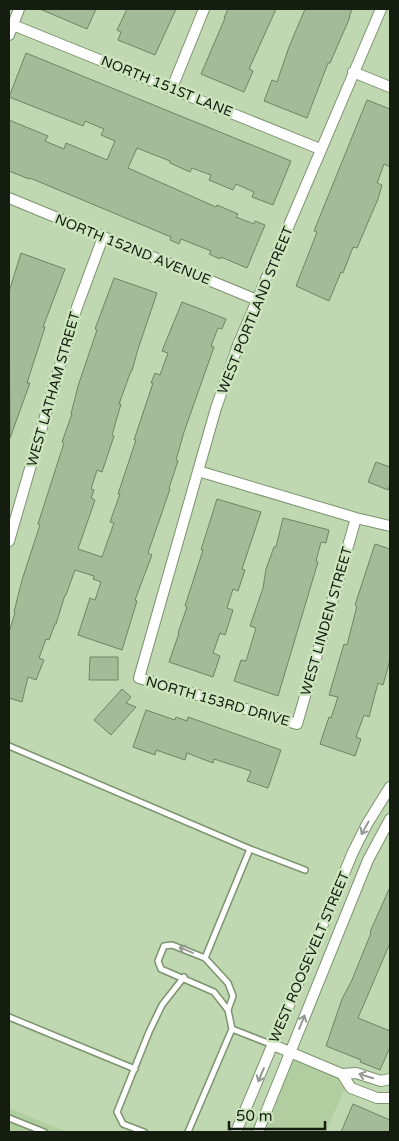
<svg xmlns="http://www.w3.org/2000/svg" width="399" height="1141" viewBox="0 0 399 1141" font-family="'Varela Round',sans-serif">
<rect width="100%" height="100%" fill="#bfd8b1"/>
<path fill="#b1cea1" d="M295 1056 349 1078 326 1132H265Z
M9 1108 67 1132H9Z"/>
<path fill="#a3bb96" stroke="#6f8562" d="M40 9H96L87 29Z
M127 9H176L155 55 118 40 121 32 117 30Z
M228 9H276L249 69 253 71 244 92 201 74 225 18H224Z
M305 9H352L349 17H350L330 63H328L307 118 264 101 272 80 277 82 289 47Z
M26 53 291 161 273 205 252 197 254 192 236 184 233 190 209 180 211 175 192 168 190 172 170 163V161L137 148 128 168 216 207 217 205 238 214 236 217 254 224 255 221 265 225 247 268 221 257 220 259 209 254 211 251 181 239 179 244 170 240 171 237 30 178 29 179 9 171V120L48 136 45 141 64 149 66 143 107 160 115 141 101 135 104 129 85 121 83 126 9 97Z
M367 100 390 109V167L384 164 377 183 382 185 378 199 357 248 353 247 343 273 341 272 329 301 296 286 317 232 314 231Z
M21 253 65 269 43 327H45L27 383H30L10 438 9 292Z
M114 278 157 293 138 349 132 371H131L119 404H121L112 435 114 436 102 472 97 470 91 489 94 490 91 498 95 500 78 549 102 557 114 523 110 522 120 494H118L136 440H134L153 383H151L155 373 160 375 168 353 162 351 182 302 226 319 222 329 218 328 211 346 214 347 184 432 176 460 178 461 169 488 170 489 148 553 152 555 135 600 137 601 122 650 78 635 90 598 95 600 101 582 93 579 94 576 75 570 66 595H65L56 624H55L49 640 46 639 39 658 44 660 36 680 28 677 22 702 9 698V632L15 613 14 612 22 580 40 525 38 524 64 443 62 442 72 414H71L78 386 97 330 95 329Z
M376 462 390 467V484L388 490 368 482Z
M217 499 261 512 242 569 245 570 238 591 233 589 227 608 233 610 225 635 220 633 213 653 220 656 213 677 169 662 179 633H178L187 607 185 606 203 550H201Z
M283 518 329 530 326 543 321 542 316 561 318 562 278 696 234 681 241 660 246 661 256 628 250 626 263 588 266 569 274 547H276Z
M375 544 390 549V660L383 685 378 683 369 717 364 715 356 737 361 739 355 756 320 744 329 717 331 718 338 697 329 695 344 644 347 645 357 606 355 605Z
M90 657H118V680H89Z
M122 689 131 697 126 703 136 707 111 735 94 720Z
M146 710 175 720 176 717 187 721 188 717 281 750 268 788 247 781 251 771 214 759 213 763 187 753 185 760 156 750 155 755 133 747Z
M390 887V943L358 1018 390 1031V1047L380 1070 360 1062 361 1060 326 1046 342 999 352 980 371 933 370 932Z
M353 1104 390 1120V1132H341Z"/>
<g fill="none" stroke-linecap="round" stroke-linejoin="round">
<defs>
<path id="service" d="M9 746 250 849 205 958
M250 849 305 870
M9 1017 135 1069
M232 1029 273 1045
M9 1118 44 1132
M144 1132 123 1124 117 1112 149 1032 162 1005 184 977
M188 1132 232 1029 228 1010 214 992 161 969 158 961 164 946 172 945 205 958 228 983 233 996 228 1010"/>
<path id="minor" d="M13 25 320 149
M9 35 19 9
M353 72 390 87
M172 88 204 9
M9 198 257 300
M198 471 356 518 390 526
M356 518 297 724 139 678 216 408 238 345 381 9
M9 541 76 310 103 237
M273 1045 342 1074 356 1073 381 1081 390 1079
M342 1074 351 1088 377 1098H390
M236 1132 353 852 367 824 390 787
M258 1132 368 860 390 819"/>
</defs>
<use href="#service" stroke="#7c936e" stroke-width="8"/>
<use href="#minor" stroke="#7c936e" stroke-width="12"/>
<use href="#service" stroke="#fff" stroke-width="5"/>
<use href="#minor" stroke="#fff" stroke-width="10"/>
</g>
<defs><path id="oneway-shaft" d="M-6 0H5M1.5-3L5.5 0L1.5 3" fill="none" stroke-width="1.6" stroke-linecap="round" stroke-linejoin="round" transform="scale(1.25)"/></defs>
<g stroke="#959993">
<use href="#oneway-shaft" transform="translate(365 828) rotate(119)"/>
<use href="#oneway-shaft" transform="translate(186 950) rotate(-158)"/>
<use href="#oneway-shaft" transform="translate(302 1022) rotate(-68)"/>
<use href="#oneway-shaft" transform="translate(261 1075) rotate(113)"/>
<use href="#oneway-shaft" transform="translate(366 1076) rotate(-163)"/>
</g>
<g text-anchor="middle" stroke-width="5" stroke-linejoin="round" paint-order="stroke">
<g font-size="14" fill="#141d0f" stroke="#cce5be">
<text transform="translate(167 86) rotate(22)" y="5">NORTH 151ST LANE</text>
<text transform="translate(133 249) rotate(22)" y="5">NORTH 152ND AVENUE</text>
<text transform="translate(255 310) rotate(-68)" y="5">WEST PORTLAND STREET</text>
<text transform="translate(53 389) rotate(-74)" y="5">WEST LATHAM STREET</text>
<text transform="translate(326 621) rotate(-74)" y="5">WEST LINDEN STREET</text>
<text transform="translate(218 701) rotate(16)" y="5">NORTH 153RD DRIVE</text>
<text transform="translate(309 957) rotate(-67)" y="5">WEST ROOSEVELT STREET</text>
</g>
</g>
<rect width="399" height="1141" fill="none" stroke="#141d0f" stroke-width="20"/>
<path d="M229 1121v8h96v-8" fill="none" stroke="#141d0f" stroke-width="2.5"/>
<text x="236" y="1121" font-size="15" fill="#141d0f" stroke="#cce5be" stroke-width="4" paint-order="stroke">50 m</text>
</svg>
